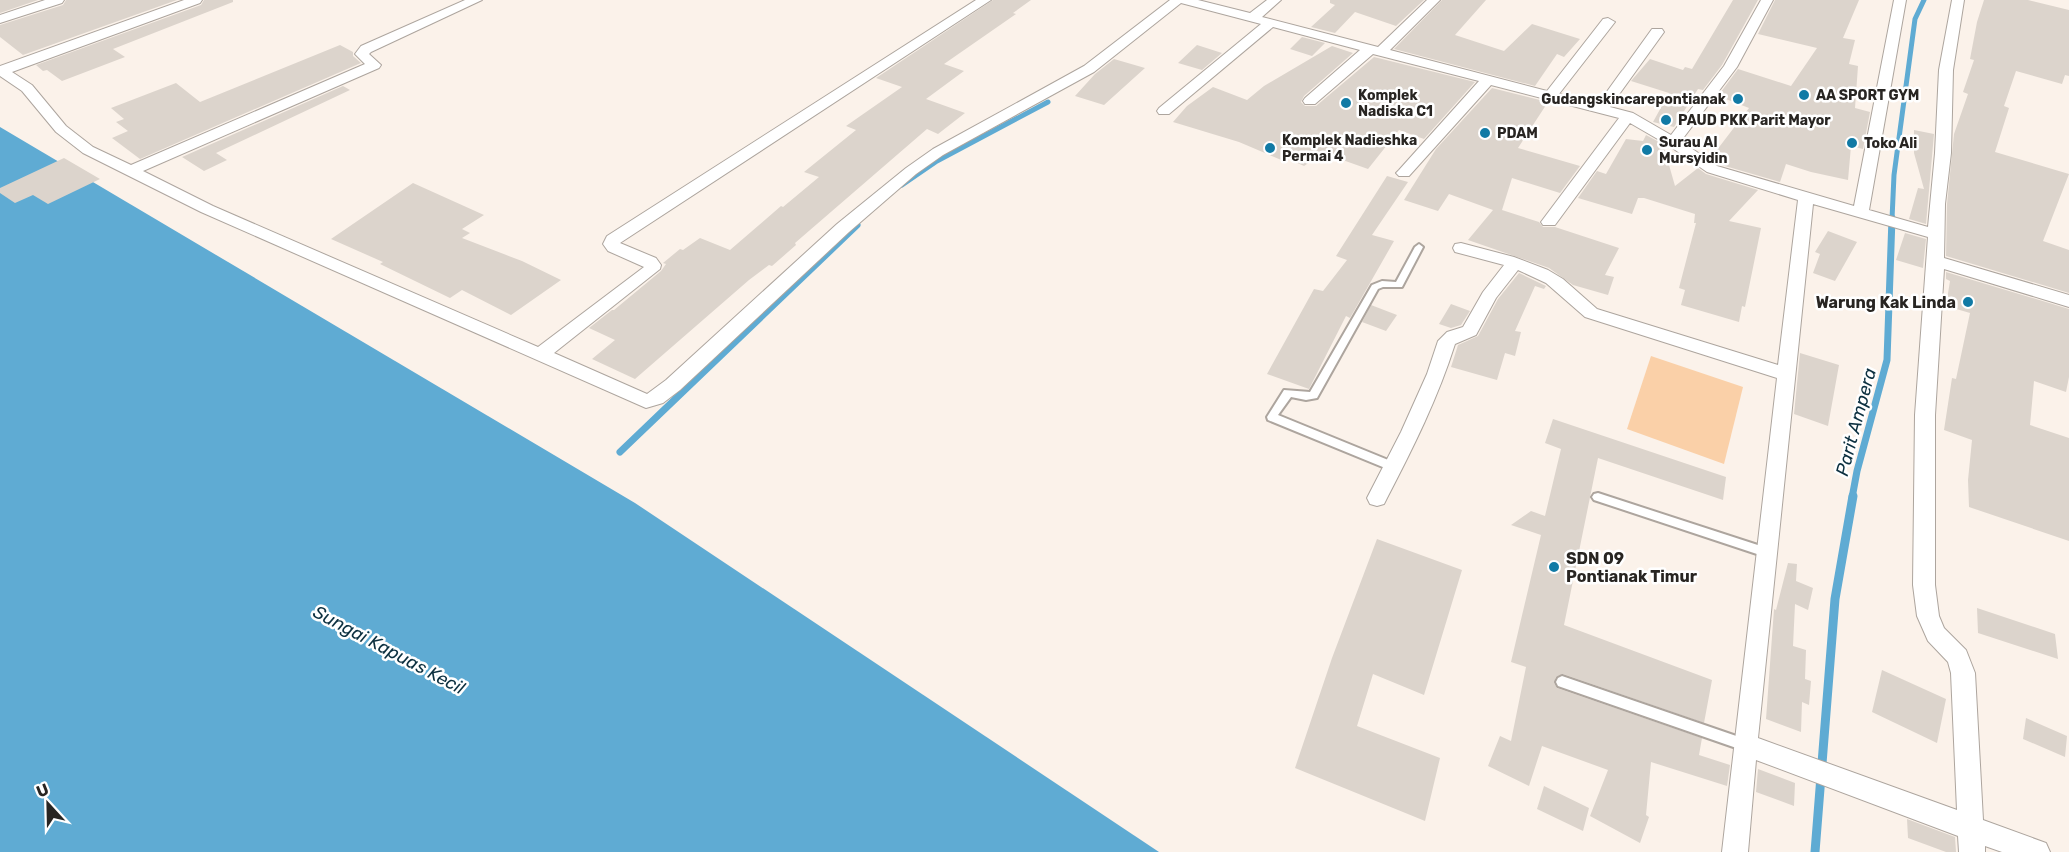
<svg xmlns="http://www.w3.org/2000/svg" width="2069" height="852" viewBox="0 0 2069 852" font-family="Rubik,sans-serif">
<rect width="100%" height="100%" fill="#fbf2ea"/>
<path fill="#fad0a8" d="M1651 356 1743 387 1724 464 1627 429Z"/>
<path fill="#5fabd3" d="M0 127 635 503 1159 852H0Z"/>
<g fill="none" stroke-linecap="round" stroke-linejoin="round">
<path stroke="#5fabd3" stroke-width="5" d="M902 185 937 161 1048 102
M1892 219 1894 175 1915 19 1924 0"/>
<path stroke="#5fabd3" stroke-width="7" d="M620 452 857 225
M1852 498 1857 471 1887 360 1892 218"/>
<path stroke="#5fabd3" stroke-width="9" d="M1815 852 1835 599 1853 496"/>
</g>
<path fill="#dcd4cc" d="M0 0H38L0 13Z
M66 0H177L23 55 0 37V25L63 5Z
M204 0H233V2L113 49 125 57 62 81 47 70 43 71 36 65 201 5Z
M993 0H1031L1013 13 1016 14 944 64 964 71 926 99 965 113 938 134 927 129 795 243 796 245 772 266 769 265 749 280 635 379 592 359 615 340 589 328 612 310H614L661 271 666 264 663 263 680 249 683 250 700 238 730 250 781 206 783 207 819 177 804 172 856 130 846 126 902 87 876 78Z
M1330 0H1424L1396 26 1355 12 1335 33 1311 27 1335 5 1330 3Z
M1442 0H1486L1455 35 1504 51 1532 24 1580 39 1564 57 1557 54 1535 86 1394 49Z
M1733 0H1758L1722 65 1703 90 1698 89 1674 127 1653 122 1669 93 1631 81 1650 59 1683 70 1685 67 1692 69Z
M1775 0H1859L1843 38 1855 40 1849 64 1858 66 1855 108 1870 112 1863 149 1851 146 1848 180 1811 172 1786 164 1780 182 1718 164 1710 159 1749 108 1718 96 1738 69 1791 86 1817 48 1758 34Z
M1984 0H2028L2069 10V76L2065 75 2062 84 2016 71 2004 106 2009 108 1995 152 2069 174 2043 241 2069 250V293L1946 256 1947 204 1954 134 1968 94 1963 92 1974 60 1970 59 1977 22Z
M1302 37 1325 43 1312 56 1290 49Z
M340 45 353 52V56L361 63 140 159 112 138 128 131 116 122 124 119 111 108 176 83 200 102Z
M1197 45 1222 53 1202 70 1178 63Z
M1332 46 1353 53 1304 96 1301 102 1305 106H1316L1374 57 1475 82 1424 139 1399 130 1368 169 1323 153 1304 166 1289 159 1286 162 1239 142 1173 122 1187 106 1213 87 1247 100 1264 86Z
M1114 59 1145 68 1104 105 1075 96 1095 74Z
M343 86 350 90 216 153 227 160 204 171 182 157Z
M1492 88 1548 102 1518 148 1580 166 1560 193 1512 178 1502 210 1539 222 1543 227H1555L1619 248 1605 275 1614 277 1608 295 1573 285 1549 268 1468 240 1493 210 1449 194 1438 211 1404 200 1436 149Z
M1914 130 1934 134 1926 224 1909 219 1918 188 1924 189 1914 153Z
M1646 135 1663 144 1675 186 1698 168 1706 174 1758 190 1729 221 1761 228 1745 307 1742 306 1739 322 1681 305 1685 290 1679 288 1696 223H1694L1695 214 1644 198H1638L1632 214 1578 198 1597 171 1606 174 1626 139 1643 141Z
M64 158 100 179 48 204 33 195 15 203 0 193V188Z
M1387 176 1408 182 1372 235 1394 241 1350 318 1346 316 1309 389 1267 374 1314 289 1323 291 1347 260 1336 256Z
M413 183 484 215 462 229 470 233 462 238 522 261 561 280 511 315 462 290 450 298 380 264 383 262 331 239Z
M1828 231 1857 242 1835 281 1813 273 1820 254 1815 252Z
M1905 233 1926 239 1923 268 1896 260Z
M1946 272 2069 309V377L2066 392 2034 381 2030 425 2069 438V541L1969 507 1968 480 1972 440 1944 430 1952 378 1956 379 1970 313 1946 306 1950 281 1946 279Z
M1519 273 1546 286 1544 289 1535 286 1515 331 1521 332 1515 356 1505 353 1497 380 1451 367 1458 345 1478 336 1498 299Z
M1451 304 1470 311 1461 325 1451 328 1439 324Z
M1371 305 1397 315 1386 331 1362 322Z
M1800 353 1839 365 1828 426 1794 414Z
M1553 419 1726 477 1723 500 1598 458 1564 625 1712 680 1704 723 1563 674 1556 677 1554 683 1557 688 1702 738 1699 755 1730 765 1727 786 1651 762 1646 815 1649 817 1640 843 1590 816 1608 770 1542 746 1529 786 1488 766 1500 736 1511 741 1526 667 1511 662 1541 535 1511 525 1531 511 1545 516 1561 449 1545 443Z
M1377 539 1462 570 1424 695 1373 674 1357 726 1440 758 1425 821 1295 768 1332 658Z
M1788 563 1797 564 1796 581 1813 588 1808 610 1795 604 1793 646 1806 650 1805 679 1811 681 1809 705 1802 702 1801 732 1766 719 1774 609 1776 610Z
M1977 608 2055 634 2058 659 1978 633Z
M1882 670 1946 699 1937 743 1872 712Z
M2026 718 2067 736 2065 757 2023 739Z
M1758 769 1795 783 1794 806 1756 792Z
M1544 786 1589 808 1583 831 1537 809Z
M1907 819 1955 837 1956 852H1946L1908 838Z"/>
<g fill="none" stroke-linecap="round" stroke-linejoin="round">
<defs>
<path id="service" d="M1419 244 1423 247 1402 287H1383L1378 289 1317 398 1306 400 1291 397 1278 415 1398 464 1399 467 1398 470H1390L1268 420 1267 417 1284 390 1310 392 1372 285 1382 281 1396 282 1415 247Z
M1598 493 1770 549 1772 552 1770 555 1766 557 1594 500 1592 497 1594 494Z
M1562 676 1745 739 1750 741 1752 745 1750 749 1745 751 1558 686 1556 682 1558 678Z"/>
<path id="minor" d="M45 0H64L62 3 0 23V15Z
M184 0H202L200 3 12 72 32 85 66 126 93 147 131 165 365 64 355 54 361 46 465 0H482L371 52 369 54 381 65 379 68 143 171 213 206 538 347 644 267 608 251 603 244 607 236 976 0H991L620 243 656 258 661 265 660 269 554 353 647 394 666 380 837 224 906 168 933 149 1084 66 1170 0H1198L1250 13 1267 0H1281L1262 17 1378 47 1427 0H1440L1390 50 1547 91 1603 19 1608 18 1615 22 1559 94 1598 104 1652 29H1662L1664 32 1610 107 1633 113 1671 135 1724 66 1761 0H1773L1737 67 1681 141 1717 166 1854 206 1894 0H1906L1869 210 1928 227 1935 153 1939 70 1952 0H1964L1953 70 1951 153 1945 204 1944 258 2069 295V307L1944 269 1935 415V585L1939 616 1944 628 1966 650 1975 673 1983 820 2046 843 2050 852H2002L1985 846V852H1959L1958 836 1756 760 1748 852H1722L1777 378 1585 317 1546 283 1518 270 1496 298 1476 335 1455 344C1438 398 1413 448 1387 498L1384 504 1377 506 1370 504 1367 498 1401 432 1427 374 1438 341 1447 332 1463 327 1483 292 1504 265 1455 252 1453 248 1455 244 1461 243 1514 257 1548 270 1563 279 1597 309 1778 365 1798 200 1707 172 1668 145 1630 123 1555 225H1543L1541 222 1619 118 1491 85 1409 176H1399L1396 173 1399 170 1479 81 1373 54 1315 104H1305L1303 101 1305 98 1360 50 1273 27 1169 114H1159L1157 111 1159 108 1261 24 1181 3 1094 72 943 155 916 174 849 232 680 390 663 403 646 408 201 212 83 153 56 132 22 91 0 76V66ZM1813 204 1928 237 1915 415 1913 585 1917 616 1928 641 1948 662 1951 673 1957 810 1758 738Z"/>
</defs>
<use href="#service" stroke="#ada59e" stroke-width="4"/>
<use href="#minor" stroke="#ada59e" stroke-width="2"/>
<use href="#service" fill="#fff" fill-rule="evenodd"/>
<use href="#minor" fill="#fff" fill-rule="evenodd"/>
</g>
<g fill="#117aa5" stroke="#fff" stroke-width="2">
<circle cx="1804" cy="95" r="6"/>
<circle cx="1738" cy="99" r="6"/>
<circle cx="1346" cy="103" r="6"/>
<circle cx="1666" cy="120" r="6"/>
<circle cx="1485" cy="133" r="6"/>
<circle cx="1852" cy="143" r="6"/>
<circle cx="1270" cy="148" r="6"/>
<circle cx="1647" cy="150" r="6"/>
<circle cx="1968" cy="302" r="6"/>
<circle cx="1554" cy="567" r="6"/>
</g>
<g text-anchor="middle" stroke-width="5" stroke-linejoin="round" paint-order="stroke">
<g font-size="14" font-weight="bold" fill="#282522" stroke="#fff" text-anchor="start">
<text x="1358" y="100">Komplek<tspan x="1358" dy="16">Nadiska C1</tspan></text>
<text x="1816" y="100">AA SPORT GYM</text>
<text x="1726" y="104" text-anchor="end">Gudangskincarepontianak</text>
<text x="1678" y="125">PAUD PKK Parit Mayor</text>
<text x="1497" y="138">PDAM</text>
<text x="1282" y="145">Komplek Nadieshka<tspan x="1282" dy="16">Permai 4</tspan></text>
<text x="1659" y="147">Surau Al<tspan x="1659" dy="16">Mursyidin</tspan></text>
<text x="1864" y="148">Toko Ali</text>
</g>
<g font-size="16" font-weight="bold" fill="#282522" stroke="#fff" text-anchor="end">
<text x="1956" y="308">Warung Kak Linda</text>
<text x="1566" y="564" text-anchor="start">SDN 09<tspan x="1566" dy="18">Pontianak Timur</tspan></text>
</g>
<g font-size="18" font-style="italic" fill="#0c3040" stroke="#fff">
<text transform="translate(1856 422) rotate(-75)" y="6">Parit Ampera</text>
<text transform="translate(389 650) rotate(28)" y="6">Sungai Kapuas Kecil</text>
</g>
</g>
<g transform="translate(48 804) rotate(338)" stroke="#ffffff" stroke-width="4.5" paint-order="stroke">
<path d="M0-4.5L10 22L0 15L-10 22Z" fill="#282522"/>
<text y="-9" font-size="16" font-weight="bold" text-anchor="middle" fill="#282522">U</text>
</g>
</svg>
